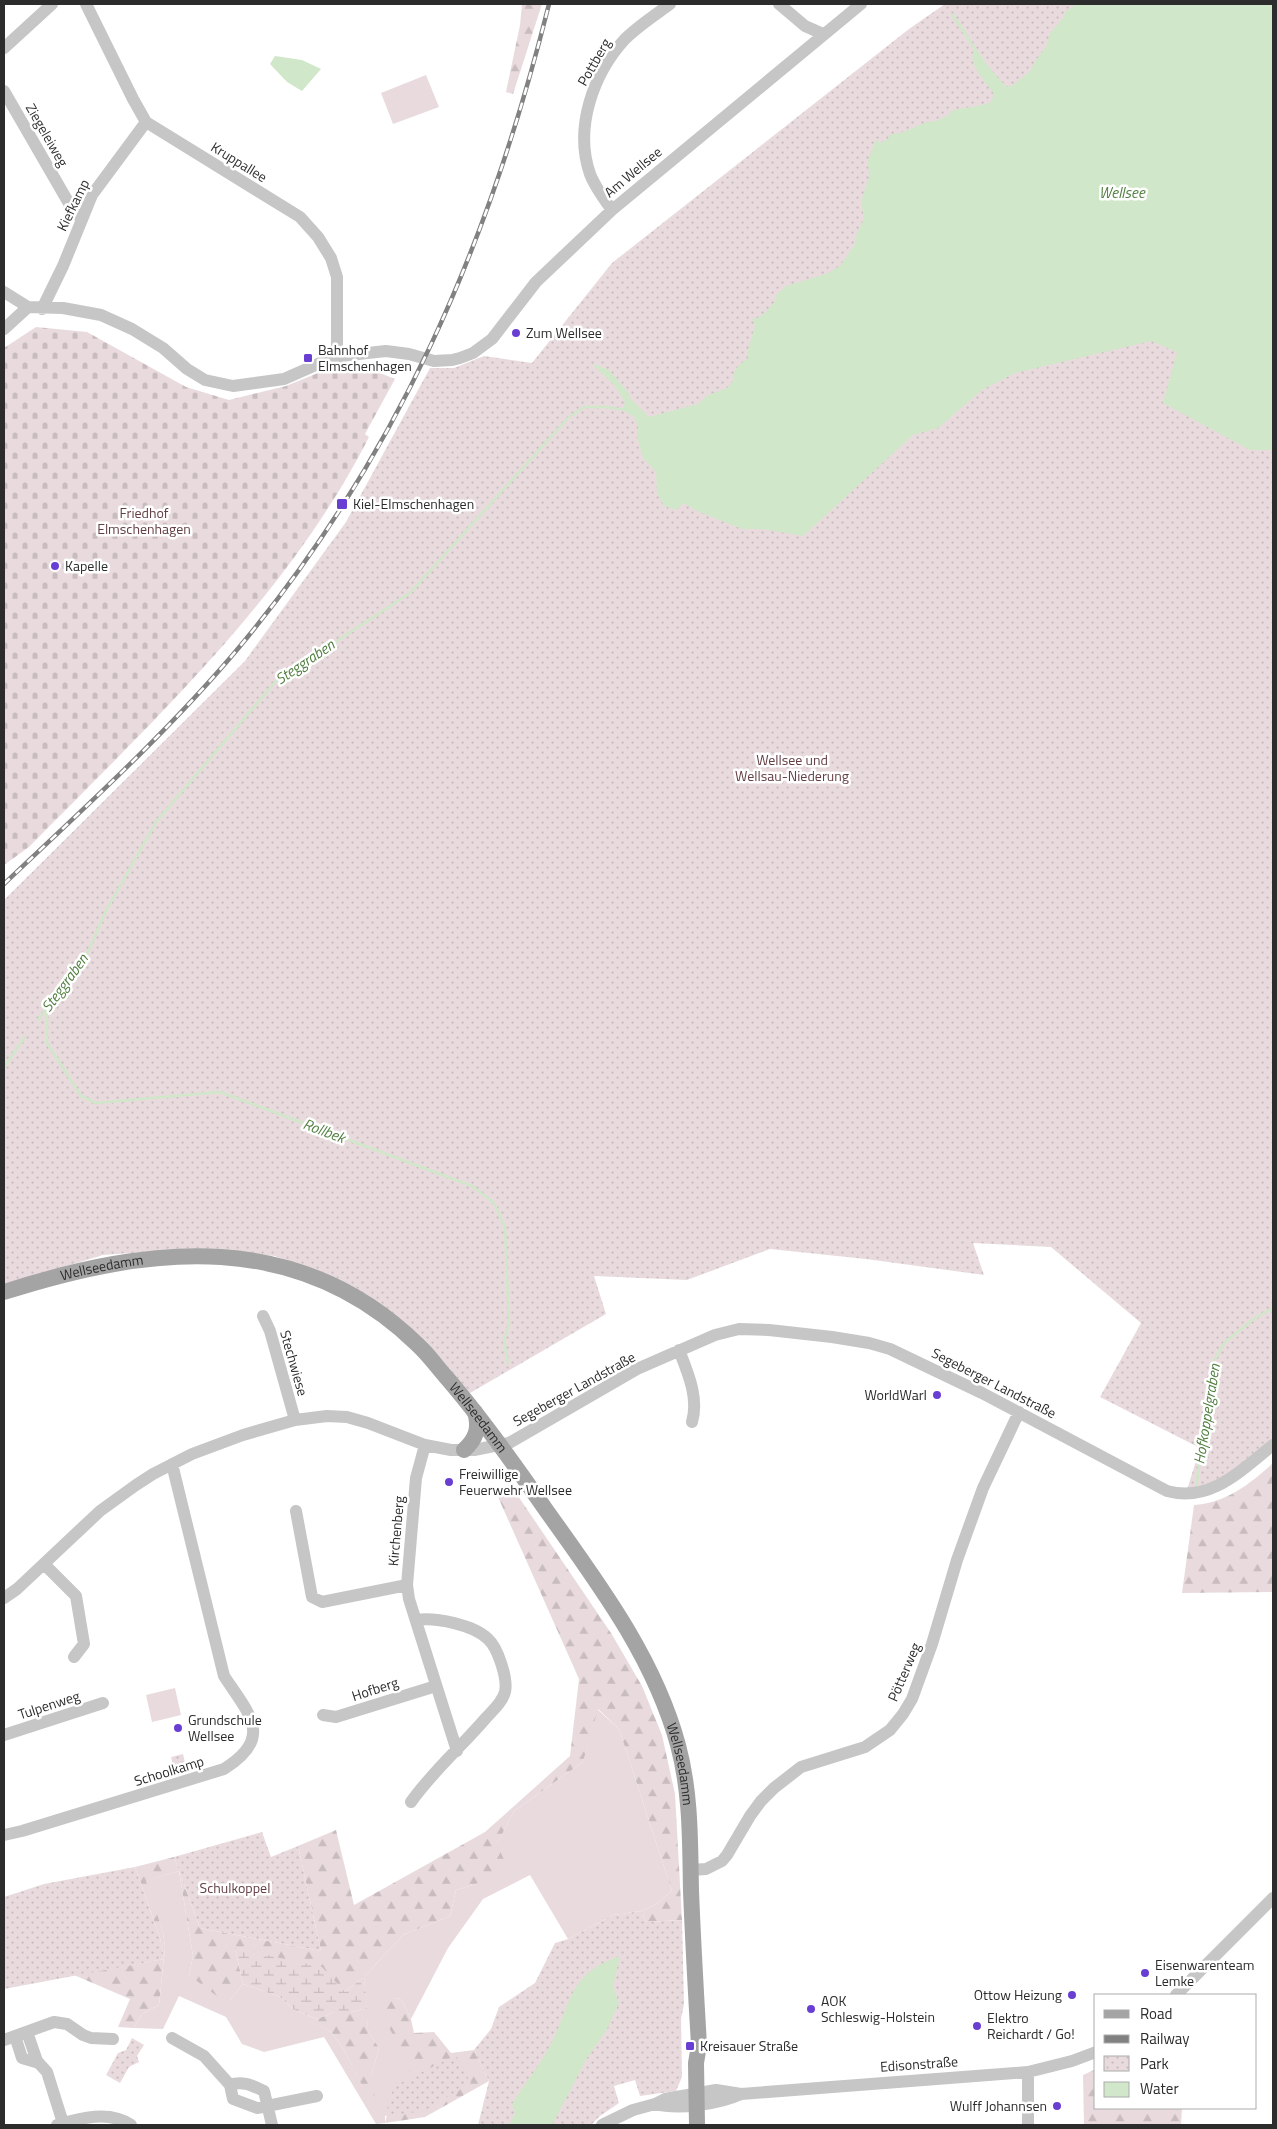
<svg xmlns="http://www.w3.org/2000/svg" width="1277" height="2129" viewBox="0 0 1277 2129" font-family="'Titillium Web',sans-serif">
<defs>
<pattern id="forest-firs" width="22" height="20" patternUnits="userSpaceOnUse" patternTransform="scale(1.25)"><rect width="22" height="20" fill="#e9dbdd"/><path d="M5 1l3.5 6h-7zM16 11l3.5 6h-7z" fill="#c8bcbe"/></pattern>
<pattern id="wetland-marsh" width="20" height="14" patternUnits="userSpaceOnUse" patternTransform="scale(1.25)"><rect width="20" height="14" fill="#e9dbdd"/><path d="M1 5h8M5 5V1M11 12h8M15 12V8" fill="none" stroke="#c8bcbe"/></pattern>
<pattern id="cemetery-stones" width="16" height="16" patternUnits="userSpaceOnUse" patternTransform="scale(1.25)"><rect width="16" height="16" fill="#e9dbdd"/><path d="M2 7V4a2 2 0 0 1 4 0v3zM10 15v-3a2 2 0 0 1 4 0v3z" fill="#c8bcbe"/></pattern>
<pattern id="park-dots" width="8" height="8" patternUnits="userSpaceOnUse" patternTransform="scale(1.25)"><rect width="8" height="8" fill="#e9dbdd"/><path d="M2 2h.1M6 6h.1" fill="none" stroke="#c8bcbe" stroke-width="1.8" stroke-linecap="round"/></pattern>
</defs>
<rect width="100%" height="100%" fill="#fff"/>
<path fill="#e9dbdd" d="M426 75 439 107 393 124 381 93Z
M175 1688 181 1715 152 1722 146 1695Z
M597 1709 619 1729 672 1891 655 1905 641 1911 613 1915 568 1939 530 1875 483 1899 448 1948 411 2019 401 1999 394 1998 427 2063 385 2116V2123L376 2124 324 2037 264 2052 242 2044 226 2017 179 1996 163 2029 134 2028 142 2014 159 2005 165 1947 163 1932 145 1881 179 1871 193 1956 189 1975 230 2000 243 1984 280 1997 294 2010 317 2019 315 2024 330 2031 343 2048 372 2104 371 2076 379 2048 368 2031 364 1977 403 1935 450 1916 456 1890 476 1884 514 1811 583 1762Z"/>
<path fill="url(#forest-firs)" d="M522 4H542L513 94 506 92 520 25Z
M1273 1463V1592L1182 1593 1194 1505C1226 1503 1251 1483 1273 1463Z
M494 1488 518 1496 611 1633 642 1686 662 1735 675 1794 682 1920 646 1922 641 1911 655 1905 672 1891 619 1729 598 1709 583 1762 514 1811 497 1844 505 1862 476 1884 456 1890 450 1916 403 1935 364 1977 345 1992 261 1955 235 1948 243 1984 230 2000H222L189 1975 193 1956 179 1871 146 1881 163 1932 165 1947 159 2005 142 2014 134 2028 118 2027 130 1999 74 1975 164 1959 160 1938 135 1867 174 1857 200 1928 321 1951 298 1846 336 1830 354 1905 485 1832 570 1756 579 1679Z
M394 1998 401 1999 411 2019 414 2033 434 2032 451 2053 474 2050 489 2081 425 2117 385 2123 394 2086 400 2075 426 2063 404 2055 381 2013Z
M367 2008 368 2031 379 2048 371 2076 377 2083 372 2105 343 2048 330 2031 314 2024 317 2019 334 2012H351Z
M1096 2069V2108H1182L1181 2125H1084L1083 2075Z"/>
<path fill="url(#wetland-marsh)" d="M235 1948 322 1967 345 1992 364 1977 367 2008 351 2012H334L317 2019 294 2010 280 1997 243 1984Z"/>
<path fill="url(#cemetery-stones)" d="M36 327 87 332 186 387 229 400 286 386 340 364 360 365 395 379 365 434 369 437C289 595 153 721 29 847L4 865V348Z"/>
<path fill="url(#park-dots)" d="M945 4H1273V1441L1237 1478 1186 1493 1200 1448 1100 1397 1141 1323 1051 1247 973 1243 984 1275 866 1259 770 1249 687 1280 594 1276 606 1314 470 1393 426 1341 360 1292 275 1256 187 1249 103 1255 4 1285V900L245 661 346 522 430 368H454L484 356 532 363 612 263 909 29Z
M183 1754 187 1771 175 1773 171 1757Z
M262 1832 271 1857 298 1846 321 1951 200 1928 174 1857Z
M135 1867 160 1938 164 1959 4 1989V1897L44 1884Z
M641 1911 646 1922 682 1920 684 2004 681 2019 682 2077 676 2091 640 2096 635 2080 614 2086 619 2103 600 2116 591 2125H478L489 2081 474 2050 491 2029 499 2007 535 1983 555 1943 568 1939 613 1915Z
M132 2038 144 2045 137 2056 139 2062 129 2067 120 2083 106 2075 118 2053 126 2050Z
M456 2055 471 2083 424 2111 385 2116 394 2086Z"/>
<path fill="#d0e7c9" d="M1077 4H1273V450H1250L1163 403 1177 352 1151 341 1015 373 982 390 938 428 913 435 803 536 762 529H742L697 511 684 503 676 510 664 506 657 493 656 472 643 458 637 437 638 426 634 417 623 410 625 402 614 385 593 365 594 364 609 370 630 395V398L649 417 698 404 708 395 727 388 733 381V374L739 365 748 358V350L755 325 752 319C762 319 769 308 776 300V295L786 286 826 274 840 266 855 244 856 235 864 219 861 202 869 177 868 160 876 139 880 143 888 139 889 135 903 132 927 122 936 121 949 115 951 111C965 107 978 107 991 102L994 94C986 81 967 65 974 50L951 15 953 13C971 38 985 67 1007 87L1013 85 1030 71 1036 60 1046 47 1050 33 1064 17 1065 12Z
M275 56 302 60 321 69 302 91 287 82 270 64Z
M620 1956 613 1986 619 2003 606 2031 587 2058 552 2125H509L515 2113 512 2104C524 2085 539 2066 550 2046 572 2003 567 1974 620 1956Z"/>
<g fill="none" stroke-linecap="round" stroke-linejoin="round">
<path stroke="#d0e7c9" stroke-width="2.5" d="M47 1009V1043L81 1096 96 1103 220 1092 472 1186 494 1203 505 1227 509 1325 504 1341 508 1363
M38 1020 87 954 106 911 156 822 276 681 410 593 568 418 584 407H605L627 410
M4 1067 25 1037
M4 1256 5 1260
M1196 1487 1214 1361 1225 1342 1255 1318 1273 1308"/>
<path stroke="#c6c6c6" stroke-width="12" d="M86 4 133 99 146 122 300 217 318 237 331 258 337 277V357
M779 4 805 26 823 34
M4 48 52 4
M4 91 74 212 81 218
M612 210C604 199 595 187 590 174 574 128 593 74 625 39 638 26 655 15 670 4
M4 292 28 307 63 308 101 315 132 329 163 348 187 369 205 380 233 386 284 379 327 360 349 355 386 351 409 354 434 361 452 360 460 358 473 353 492 339 536 282 612 210 861 4
M42 309 63 266 92 195 146 122
M4 329 28 307
M263 1316 270 1331 295 1420
M679 1350C688 1373 699 1398 692 1422
M425 1445 416 1478 407 1585 409 1599 457 1751
M296 1511 312 1597 322 1602 407 1585
M44 1564 76 1596 84 1644 74 1657
M4 1598 17 1589 100 1511 136 1485 153 1474 192 1454 243 1435 295 1420 327 1416 347 1417 368 1423 425 1445 451 1450H474L509 1443 637 1369 715 1335 739 1329 769 1330 832 1337 869 1343 890 1349 982 1393 1167 1491C1211 1503 1241 1470 1273 1445
M323 1715 336 1717 436 1686
M4 1735 103 1703
M411 1802C432 1772 461 1747 485 1719 492 1711 502 1703 505 1692 508 1679 498 1648 488 1639 474 1625 436 1617 416 1620
M4 1835 22 1831 224 1769C274 1738 250 1715 224 1676L172 1464
M691 1870 706 1869 722 1861 727 1855 750 1816 761 1801 774 1788 801 1767 865 1747 890 1730 903 1714 912 1699 932 1644 957 1560 983 1488 1019 1412
M1176 1995 1273 1898
M27 2032 37 2061 47 2072 63 2123
M15 2036 22 2058 39 2063
M172 2038 204 2056 230 2085C243 2080 253 2086 264 2091L272 2125
M4 2040 54 2022 67 2024 83 2035 91 2038 113 2039
M1028 2072V2125
M230 2085 233 2099 257 2108 317 2096
M655 2104C679 2110 719 2104 741 2094L1028 2072 1072 2061 1096 2052
M57 2125C80 2118 110 2110 131 2125
M602 2125 633 2110 655 2104 665 2099 716 2090 741 2094"/>
<g stroke="#a4a4a4" stroke-width="16">
<path id="s1" d="M4 1292C151 1245 298 1228 418 1345 429 1355 437 1367 447 1378 483 1420 515 1465 546 1510 598 1583 654 1657 678 1745 691 1793 690 1842 691 1891 693 1942 696 1994 699 2045L696 2063 697 2125"/>
<path d="M464 1450C476 1439 480 1428 475 1412"/>
</g>
<defs>
<path id="rail" d="M4 884C83 809 165 735 236 651 397 459 489 245 549 4"/>
</defs>
<use href="#rail" stroke="#818181" stroke-width="4.5"/>
<use href="#rail" stroke="#fff" stroke-width="2.5" stroke-dasharray="8" stroke-linecap="butt"/>
</g>
<g fill="#683ed3" stroke="#fff" stroke-width="2">
<circle cx="516" cy="333" r="5"/>
<rect x="303" y="353" width="10" height="10" rx="2.5"/>
<rect x="336" y="498" width="12" height="12" rx="2.5"/>
<circle cx="55" cy="566" r="5"/>
<circle cx="937" cy="1395" r="5"/>
<circle cx="449" cy="1482" r="5"/>
<circle cx="178" cy="1728" r="5"/>
<circle cx="1145" cy="1973" r="5"/>
<circle cx="1072" cy="1995" r="5"/>
<circle cx="811" cy="2009" r="5"/>
<circle cx="977" cy="2026" r="5"/>
<rect x="685" y="2041" width="10" height="10" rx="2.5"/>
<circle cx="1057" cy="2106" r="5"/>
</g>
<g text-anchor="middle" stroke-width="5" stroke-linejoin="round" paint-order="stroke">
<g font-size="14" fill="#2c2c2c" stroke="#fff">
<text transform="translate(594 62) rotate(-60)" y="5">Pottberg</text>
<text transform="translate(47 135) rotate(60)" y="5">Ziegeleiweg</text>
<text transform="translate(239 162) rotate(32)" y="5">Kruppallee</text>
<text transform="translate(633 172) rotate(-40)" y="5">Am Wellsee</text>
<text transform="translate(73 205) rotate(-64)" y="5">Kiefkamp</text>
<text dy="5" stroke="none"><textPath href="#s1" startOffset="101">Wellseedamm</textPath></text>
<text transform="translate(294 1363) rotate(74)" y="5">Stechwiese</text>
<text transform="translate(994 1383) rotate(27)" y="5">Segeberger Landstraße</text>
<text transform="translate(574 1389) rotate(-29)" y="5">Segeberger Landstraße</text>
<text dy="5" stroke="none"><textPath href="#s1" startOffset="536">Wellseedamm</textPath></text>
<text transform="translate(396 1531) rotate(-85)" y="5">Kirchenberg</text>
<text transform="translate(904 1672) rotate(-67)" y="5">Pötterweg</text>
<text transform="translate(375 1689) rotate(-18)" y="5">Hofberg</text>
<text transform="translate(49 1705) rotate(-18)" y="5">Tulpenweg</text>
<text dy="5" stroke="none"><textPath href="#s1" startOffset="941">Wellseedamm</textPath></text>
<text transform="translate(169 1771) rotate(-17)" y="5">Schoolkamp</text>
<text transform="translate(919 2064) rotate(-4)" y="5">Edisonstraße</text>
</g>
<g font-size="14" fill="#2c2c2c" stroke="#fff" text-anchor="start">
<text x="526" y="338">Zum Wellsee</text>
<text x="318" y="355">Bahnhof<tspan x="318" dy="16">Elmschenhagen</tspan></text>
<text x="353" y="509">Kiel-Elmschenhagen</text>
<text x="65" y="571">Kapelle</text>
<text x="927" y="1400" text-anchor="end">WorldWarI</text>
<text x="459" y="1479">Freiwillige<tspan x="459" dy="16">Feuerwehr Wellsee</tspan></text>
<text x="188" y="1725">Grundschule<tspan x="188" dy="16">Wellsee</tspan></text>
<text x="1155" y="1970">Eisenwarenteam<tspan x="1155" dy="16">Lemke</tspan></text>
<text x="1062" y="2000" text-anchor="end">Ottow Heizung</text>
<text x="821" y="2006">AOK<tspan x="821" dy="16">Schleswig-Holstein</tspan></text>
<text x="987" y="2023">Elektro<tspan x="987" dy="16">Reichardt / Go!</tspan></text>
<text x="700" y="2051">Kreisauer Straße</text>
<text x="1047" y="2111" text-anchor="end">Wulff Johannsen</text>
</g>
<g font-size="14" fill="#633e43" stroke="#fff">
<text x="144" y="518">Friedhof<tspan x="144" dy="16">Elmschenhagen</tspan></text>
<text x="792" y="765">Wellsee und<tspan x="792" dy="16">Wellsau-Niederung</tspan></text>
<text x="235" y="1893">Schulkoppel</text>
</g>
<g font-size="15" font-style="italic" fill="#517f40" stroke="#fff">
<text x="1122" y="198">Wellsee</text>
<text transform="translate(305 662) rotate(-34)" y="5">Steggraben</text>
<text transform="translate(65 983) rotate(-54)" y="5">Steggraben</text>
<text transform="translate(324 1131) rotate(21)" y="5">Rollbek</text>
<text transform="translate(1207 1414) rotate(-81)" y="5">Hofkoppelgraben</text>
</g>
</g>
<rect width="1277" height="2129" fill="none" stroke="#2c2c2c" stroke-width="10"/>
<rect x="1094" y="1994" width="162" height="115" fill="#ffffff" stroke="#ababab"/>
<rect x="1104" y="2010" width="25" height="8" fill="#a4a4a4" stroke="#ababab"/>
<text x="1140" y="2019" font-size="15" fill="#2c2c2c">Road</text>
<rect x="1104" y="2035" width="25" height="8" fill="#818181" stroke="#ababab"/>
<text x="1140" y="2044" font-size="15" fill="#2c2c2c">Railway</text>
<rect x="1104" y="2056" width="25" height="15" fill="url(#park-dots)" stroke="#ababab"/>
<text x="1140" y="2069" font-size="15" fill="#2c2c2c">Park</text>
<rect x="1104" y="2082" width="25" height="15" fill="#d0e7c9" stroke="#ababab"/>
<text x="1140" y="2094" font-size="15" fill="#2c2c2c">Water</text>
</svg>
